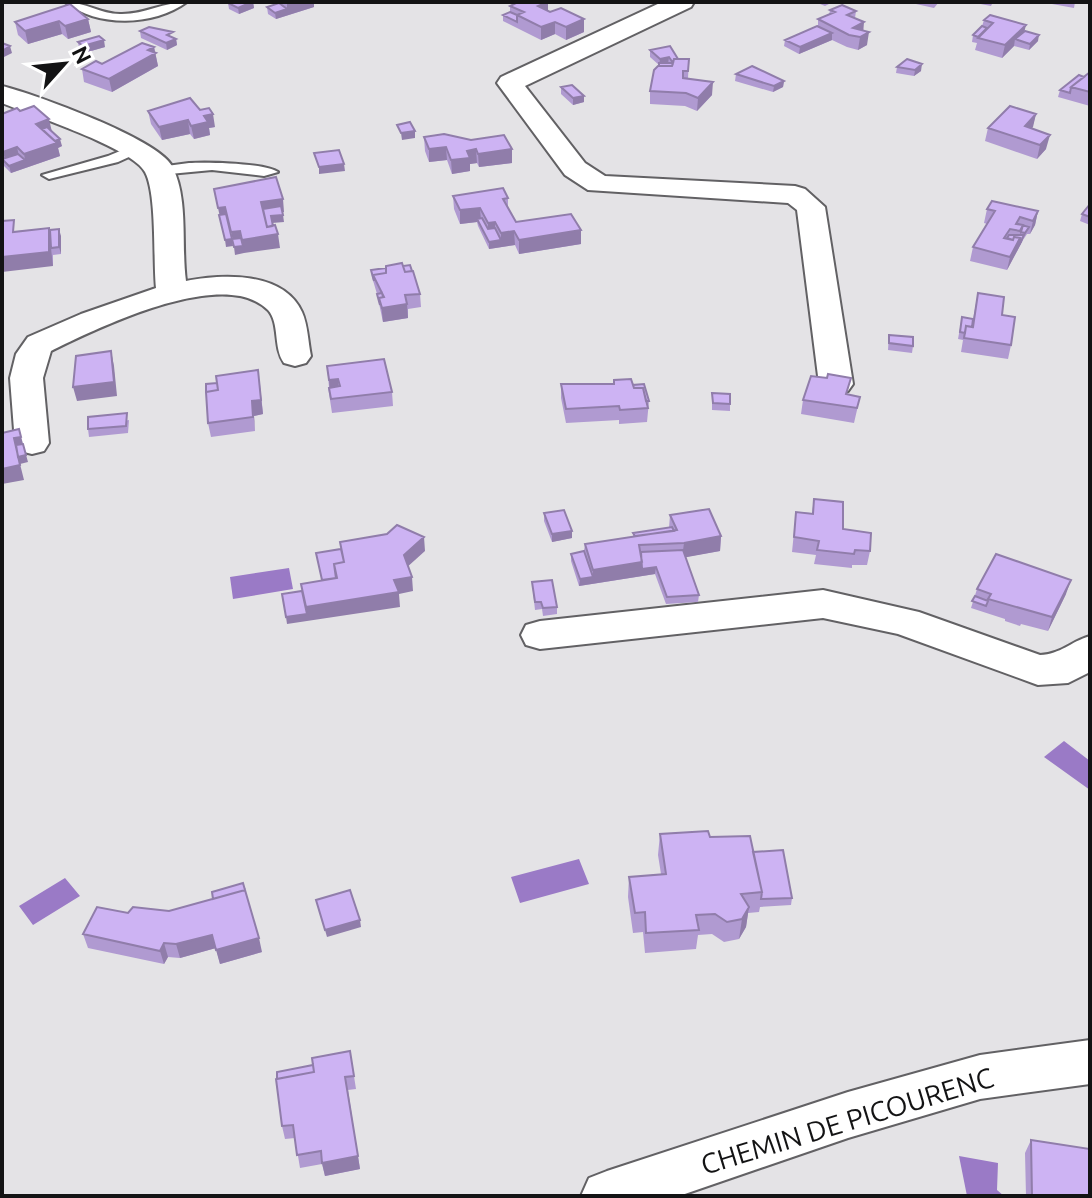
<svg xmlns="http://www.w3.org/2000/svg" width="1092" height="1198" viewBox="0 0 1092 1198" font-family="Ubuntu,sans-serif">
<rect width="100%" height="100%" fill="#e4e3e6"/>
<path fill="#9a7ac6" d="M289 568 293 589 233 599 230 577Z
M1064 741 1090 761V790L1044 757Z
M579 859 589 884 520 903 511 877Z
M65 878 80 896 33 925 19 906Z
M959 1156 998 1163 997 1190 1004 1196H967Z"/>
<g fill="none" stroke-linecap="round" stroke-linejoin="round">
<defs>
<path id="lane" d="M65 2C86 2 102 15 122 14 145 14 164 2 187 2 154 26 98 28 65 2Z
M137 144 144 148 142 151 118 162 49 179 42 175 108 156Z
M189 163C207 162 265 163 278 172L264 176 212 170 159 175 152 171 159 167Z"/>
<path id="street" d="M662 2H694L691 7 525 86 585 163 605 176 795 186 805 189 825 207 853 384 848 391 836 394 824 391 819 384 797 210 788 203 588 190 565 175 497 83 501 77Z
M2 86C35 94 158 139 172 166 189 199 181 245 186 281 223 274 283 271 302 312 308 325 308 342 311 356L306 363 295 366 284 363C273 348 280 323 268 310 224 266 98 328 51 351L43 378 49 443 44 451 32 454 20 451 15 443 10 378 16 354 28 337 81 314 156 288C153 259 157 194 145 172 133 148 31 115 2 103Z
M823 590 919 612 1040 655C1061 654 1070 642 1090 636V672L1068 683 1038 685 898 634 823 618 540 649 526 645 521 635 526 625 540 621Z
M1090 1040V1084L980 1099 848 1138 679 1196H581L589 1178 607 1171 848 1092 980 1055Z"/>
</defs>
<use href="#lane" stroke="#626164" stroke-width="4"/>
<use href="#street" stroke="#626164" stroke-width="4"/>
<use href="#lane" fill="#fff" fill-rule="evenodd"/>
<use href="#street" fill="#fff" fill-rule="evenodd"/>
</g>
<path fill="#b09ad1" d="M253 2 254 8 239 14 229 9 228 3Z
M279 2H319L314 4V7L276 19 268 14 267 7 279 3Z
M815 2H833L825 6Z
M907 2H939L934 8Z
M970 2H993L991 6Z
M1041 2H1075L1074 8Z
M510 6 548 11 584 19V32L566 40 555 34 541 40 503 21V15L510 12Z
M830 10 856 11 855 18 863 31 867 45 858 50 847 47 832 40 799 54 784 46 785 40 818 26V19L829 15Z
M88 19 91 32 68 39 62 34 28 44 18 35 15 22Z
M984 20 1025 31 1038 41 1029 50 1014 46 1002 58 975 50 977 43 972 42 973 35 982 26Z
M140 31 174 38 176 39 177 45 167 50 141 38Z
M78 42 105 47 84 53 79 48Z
M154 47 158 66 112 92 84 82 82 69 102 64Z
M650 50 678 59H689L688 78 712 95 697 111 685 106 650 104V91L659 65 650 57Z
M897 67 921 71 914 76 896 73Z
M1090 72V106L1058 97 1060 90 1084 77Z
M736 74 784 81 783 87 773 92 735 81Z
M561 87 584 96V102L573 105 561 94Z
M148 111 215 127 209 128 210 135 194 139 190 134 162 140 151 124Z
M2 114 52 132 62 146 58 148 60 156 11 173 4 166 2 160Z
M1036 114 1032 128 1046 149 1037 159 985 141 988 128Z
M444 134 512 163 479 167 477 163 470 164V171L452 174 447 160 429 162 425 151 424 137Z
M453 196 508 198V208L516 222 581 230V244L519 254 515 245 489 249 478 226 477 222 460 224 454 209Z
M1090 204V225L1080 221 1082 214Z
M987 209 1038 211 1035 225 1030 234H1027L1023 240 1007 270 970 261 973 247 987 224 984 223Z
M50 230 61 236V254L53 255V266L17 231Z
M371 270 420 294 421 307 408 309V318L383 322 377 294 372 277Z
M978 293 1002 315 1011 345 1008 359 961 352 963 340 958 339 962 317 973 319Z
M889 335 913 346 912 353 888 350Z
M327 366 392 392 393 406 332 413 328 387H329Z
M614 380 633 385 649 401 647 422 619 424V420L566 423 561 398V384H613Z
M260 384 263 414 254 416 255 431 211 437 208 423Z
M712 393 730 404V411L712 410Z
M848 395 860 397 854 423 801 414 803 400Z
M129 420 128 433 89 437 88 429Z
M814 499 843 529 870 551 867 565H852V568L814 564 816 555 792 552 796 512 812 513Z
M544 513 572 538 552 542 544 521Z
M670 515 721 536 720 551 685 557 699 595 698 602 666 604 655 574 579 586 571 561V554L584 551 585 544 633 537V533L669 528Z
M532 582 557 607V614L543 616 542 609 535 610Z
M977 589 1066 594 1048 631 1021 624 1020 626 1005 621V619L971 608Z
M660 834 710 837 753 852 792 898 791 905 760 907 759 912 748 913 746 927 739 939 724 942 712 934 698 935 696 949 645 953 643 932 633 933 628 897 629 877 661 874 658 855Z
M83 934 262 952 220 964 216 948 180 958 168 957 164 964 88 948Z
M350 1051 356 1089 348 1090 360 1169 325 1176 322 1164 300 1168 295 1138 285 1139 282 1126 313 1065Z
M1031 1140 1090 1196H1026L1025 1153Z"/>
<path fill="#907daa" d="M253 2 254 8 239 14 238 8Z
M289 2H319L314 4V7L276 19 275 13 287 9V3Z
M548 2V15L538 6Z
M88 19 91 32 68 39 65 26Z
M584 19V32L566 40V27Z
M59 21 62 34 28 44 25 31Z
M555 22V34L541 40V27Z
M864 22 863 35 853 28Z
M1026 25 1023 37 1015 39 1014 46 1002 58 1005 45Z
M869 32 867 45 858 50 860 37Z
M832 33V40L799 54 800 47Z
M1039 35 1038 41 1029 50 1030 44Z
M176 39 177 45 167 50 166 43Z
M104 40 105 47 84 53 83 46Z
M10 46 12 53 2 58V51Z
M154 47 158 66 112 92 109 79Z
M669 57 668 64 659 66 660 59Z
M922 64 921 71 914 76 915 70Z
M784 81 783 87 773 92 774 86Z
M713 82 712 95 697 111 698 98Z
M584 96V102L573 105V98Z
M213 114 215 127 209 128 210 135 194 139 191 126 204 116Z
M1036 114 1033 127 1022 139 1025 126Z
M49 119 52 132 43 136 36 124Z
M188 120 190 134 162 140 159 127Z
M415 131V138L402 140 401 133Z
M1050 135 1046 149 1037 159 1040 145Z
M60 139 62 146 58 148 60 156 11 173 9 166 25 160 24 154Z
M17 147 20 161 6 163 3 152Z
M446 147 447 160 429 162V149Z
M476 149 477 163 470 164V171L452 174 451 160 467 151Z
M512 149V163L479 167 478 154Z
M344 164 345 171 319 174V167Z
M283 199 284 212 264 216 261 202Z
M225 207 228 221 221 222 218 208Z
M480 208 481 221 477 219V222L460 224V210Z
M1038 211 1035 225 1030 234 1033 221Z
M283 215 284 222 272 223 271 216Z
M495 222V235L488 236V223Z
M1023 225 1020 239 1024 235 1022 242 1007 270 1010 257 1017 244Z
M49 228 52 242 51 248 53 266 2 272V257Z
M59 229 61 236V254L59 247Z
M581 230V244L519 254V240Z
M240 231 242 245 234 246 231 232Z
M514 231 515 245 489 249V242L501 240V233Z
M278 234 280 248 244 253 242 240Z
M232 239 233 246 226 247 225 240Z
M243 246 244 253 235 255 234 247Z
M381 304H407L408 318 383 322Z
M111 351 114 366 117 396 77 401 73 387Z
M258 370 263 414 254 416 255 431 252 401Z
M338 379 339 393 330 394 329 380Z
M19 429 28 462 20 464 24 480 2 484V469L14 438Z
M572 531V538L552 542V534Z
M721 536 720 551 682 558 684 543Z
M424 537 425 551 405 569 404 555Z
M642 562 656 567 655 574 579 586 580 579 593 577V570Z
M412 577 413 591 399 594 400 607 287 624 286 617 306 607 394 580Z
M1071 580 1066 594 1048 631 1052 617Z
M749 907 746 927 739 939 742 919Z
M360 920 361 927 327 937 325 930Z
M212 935 216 948 180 958 176 944Z
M259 938 262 952 220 964 216 950Z
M164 943 168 957 164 964 160 951Z
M345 1077 360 1169 325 1176 322 1163Z"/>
<path fill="#cdb3f3" stroke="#907daa" stroke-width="2" d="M231 2H252L238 8 228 3Z
M518 2H548L538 6 550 12 561 8 584 19 566 27 555 22 541 27 517 15 524 12 510 6Z
M279 3 287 9 275 13 267 7Z
M70 4 88 19 65 26 59 21 25 31 15 22Z
M842 5 856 11 847 15 864 22 853 28 869 32 860 37 849 35 818 19 835 12 830 10Z
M510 12 517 15V22L503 15Z
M990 15 1026 25 1005 45 978 38 993 23 984 20Z
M817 26 832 33 800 47 785 40Z
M982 26 987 28 978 37 973 35Z
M149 27 173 32 167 35 176 39 166 43 140 31Z
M1025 31 1039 35 1030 44 1015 39Z
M99 36 104 40 83 46 78 42Z
M2 43 10 46 2 51Z
M142 43 154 47 148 50 156 53 109 79 82 69 96 61 102 64Z
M670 46 678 59H674L673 63 669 57 660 59 650 50Z
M674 59H689L688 71H683V78L713 82 698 98 686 93 650 91 654 70 658 66H672Z
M907 59 922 64 915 70 897 67Z
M659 63H673L672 66H659Z
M752 66 784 81 774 86 736 74Z
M1090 72V92L1071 87Z
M1079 75 1084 77 1071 87 1070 93 1060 90Z
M572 85 584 96 573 98 561 87Z
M190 98 200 110 209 108 213 114 204 116 208 122 191 126 188 120 159 127 148 111Z
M34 106 49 119 36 124 57 143 24 154 17 147 3 152 2 151V114L17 108 20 111Z
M1010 106 1036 114 1025 126 1050 135 1040 145 988 128Z
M410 122 415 131 401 133 397 125Z
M47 127 60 139 55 141 42 129Z
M444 134 471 140 504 135 512 149 478 154 476 149 467 151 470 158 451 160 446 147 429 149 424 137Z
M339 150 344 164 319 167 314 153Z
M18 154 25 160 9 166 2 159Z
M276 177 283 199 261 202 267 227 275 225 278 234 242 240 240 231 231 232 225 207 218 208 214 189Z
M503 188 508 198 503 199 516 222 571 214 581 230 519 240 514 231 501 233 495 222 488 223 480 208 460 210 453 196Z
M992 201 1038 211 1033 221 1020 217 1016 224 1023 225 1020 231 1010 229 1004 238 1013 240 1014 237 1020 238 1010 257 973 247 995 211 987 209Z
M1090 204V217L1082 214Z
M281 206 283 215 271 216 273 226 267 227 263 209Z
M226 214 232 239 225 240 219 215Z
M482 218 488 229 495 228 501 240 489 242 477 219Z
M14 220 13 232 49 228V252L2 257V221Z
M1018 224 1029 227 1025 233 1021 232 1023 225Z
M59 229V247L51 248 50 230Z
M1009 235H1024L1019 245 1020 238 1014 237 1013 240 1007 238Z
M241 238 243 246 234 247 232 239Z
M402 263 405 272 413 271 420 294 405 295 407 304 382 308 379 298 384 297 373 275 386 273V266Z
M410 265 412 271 405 272 403 266Z
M386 268V273L373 275 374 281 371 270Z
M382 293 383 297 379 298 380 305 377 294Z
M978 293 1004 297 1002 315 1015 317 1011 345 964 338 966 326 973 327Z
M962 317 973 319 972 327 966 326 965 333 960 332Z
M889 335 913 337V346L889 343Z
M111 351 114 382 73 387 76 356Z
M384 359 392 392 331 399 329 388 340 386 338 379 329 380 327 366Z
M258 370 261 400 252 401 253 417 208 423 206 392 218 390 216 376Z
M828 374 851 378 846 394 860 397 857 408 803 400 811 376 827 378Z
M631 379 634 388H643L648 408 620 410 619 406 566 409 561 384H614V380Z
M217 383 218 390 206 392V384Z
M644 384 649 401H646L643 388H634L633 385Z
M712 393 730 394V404L713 403Z
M127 413 126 426 88 429V417Z
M19 429 21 437 14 438 20 465 2 469V433Z
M23 444 26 455 18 457 16 445Z
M814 499 843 502V529L871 533 870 551 855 550 854 554 817 550 819 541 794 537 796 512 813 514Z
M709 509 721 536 684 543 639 545 642 562 593 570 585 544 677 530 670 515Z
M564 510 572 531 552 534 544 513Z
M397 525 424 537 404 555 412 577 394 580 399 592 306 607 301 584 337 578 334 564 344 562 340 542 387 534Z
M672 527 674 531 635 536 633 533Z
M341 549 344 562 334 564 336 578 322 580 316 553Z
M683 550 699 595 667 597 656 567 642 569 641 552Z
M584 551 593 577 580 579 571 554Z
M996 554 1071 580 1052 617 988 599 991 594 977 589Z
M552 580 557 607 543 608 541 602H535L532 582Z
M302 591 307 614 286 617 282 594Z
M975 596 988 601 986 606 972 601Z
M708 831 710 837 750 836 762 892 741 894 749 907 742 919 727 922 715 914 696 915 699 930 646 933 645 912 635 913 629 877 666 874 660 834Z
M783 850 792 898 761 899 762 892 753 852Z
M243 883 245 890 213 899 212 892Z
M245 890 259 938 216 950 212 935 176 944 164 943 160 951 83 934 97 907 128 913 133 907 169 911Z
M350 890 360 920 325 930 316 900Z
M350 1051 354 1076 345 1077 358 1156 322 1163 321 1151 297 1155 293 1125 282 1126 276 1079 314 1072 312 1058Z
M313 1065 314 1072 277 1079V1072Z
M1031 1140 1090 1149V1196H1032Z"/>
<g text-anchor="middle" stroke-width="6" stroke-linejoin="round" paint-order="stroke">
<g font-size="28" fill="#131314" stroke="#fff">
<text transform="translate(847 1121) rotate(-17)" y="10">CHEMIN DE PICOURENC</text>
</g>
</g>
<rect width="1092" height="1198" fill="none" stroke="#131314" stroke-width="8"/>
<g transform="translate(64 64) rotate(63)" stroke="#ffffff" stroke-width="6" paint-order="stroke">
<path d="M0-6L14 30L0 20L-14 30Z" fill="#131314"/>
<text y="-12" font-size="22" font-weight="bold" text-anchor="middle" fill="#131314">N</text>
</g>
</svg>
